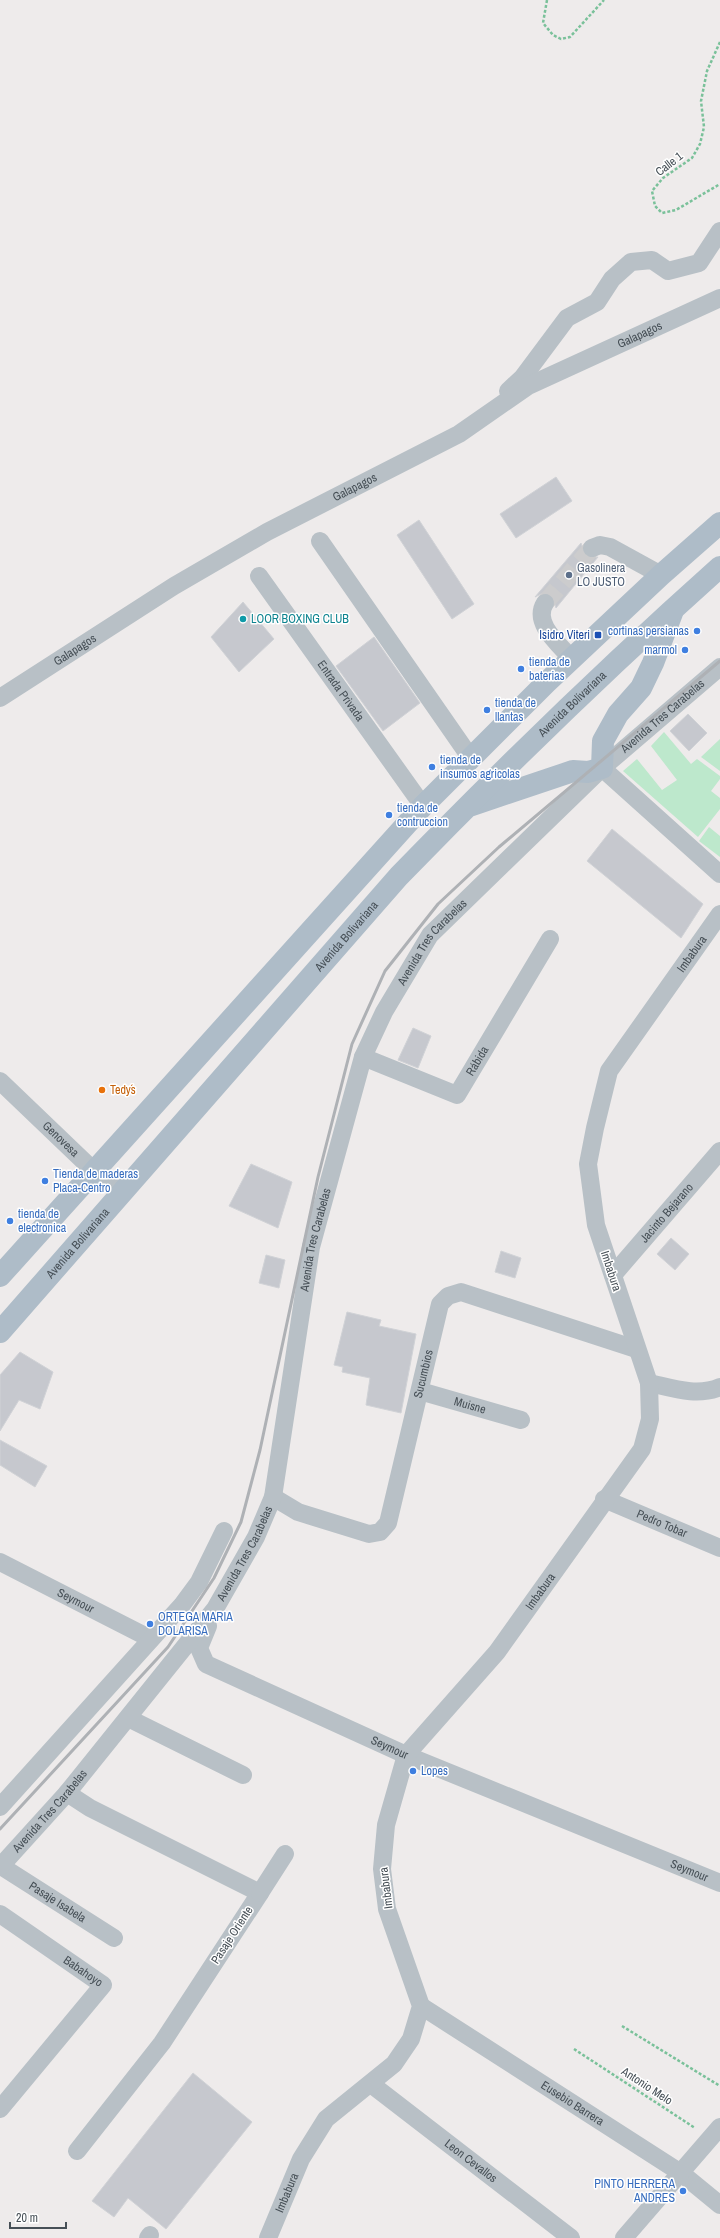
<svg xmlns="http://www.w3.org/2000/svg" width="720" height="2238" viewBox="0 0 720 2238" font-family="'Archivo Narrow',sans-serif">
<rect width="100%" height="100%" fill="#eeebeb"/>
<path fill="#bde8cc" d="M664 732 691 764 697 759 720 776V779L711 791 720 798V809L698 837 623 771 637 759 662 790 677 780 651 746Z
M720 739V771L701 757Z
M709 827 720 836V857L699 841Z"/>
<path fill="#c6c8ce" stroke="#d0d2d6" d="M556 477 572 501 516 538 500 514Z
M419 520 474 604 452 619 397 535Z
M581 543 585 556 591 558 598 557 556 608 553 597 549 593H543L535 597Z
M243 602 274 639 239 672 211 637Z
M374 637 420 703 383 731 336 666Z
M688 714 707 733 689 751 670 731Z
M612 829 703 904 681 938 587 861Z
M413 1028 431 1036 418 1068 398 1060Z
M251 1164 292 1182 278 1228 229 1206Z
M671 1238 689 1254 675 1270 657 1254Z
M501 1251 521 1258 515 1278 495 1272Z
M266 1255 285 1260 279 1288 259 1283Z
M347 1312 381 1320 379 1326 416 1334 401 1413 366 1405 370 1378 342 1372 343 1367 334 1365Z
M20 1352 53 1372 40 1409 19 1400 0 1431V1375Z
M0 1440 47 1466 35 1487 0 1465Z
M193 2073 252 2122 166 2229 128 2198 114 2217 92 2201Z"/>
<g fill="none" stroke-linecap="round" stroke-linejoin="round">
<path stroke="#cccccd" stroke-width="18" stroke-dasharray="18 9" stroke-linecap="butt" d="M545 603 592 548"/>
<path stroke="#7ac19a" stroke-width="2.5" stroke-dasharray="3 2" stroke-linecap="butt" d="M547 0 543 23 553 35 561 39 570 37 604 0
M720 42 707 71 701 101 704 127 700 144 692 158 663 178 652 191 655 206 662 213 676 210 720 184
M622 2026 720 2086
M574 2049 695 2128"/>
<g stroke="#b8c0c6" stroke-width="18">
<path d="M508 391 523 377 567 318 597 302 612 279 631 262 652 260 668 271 699 263 720 231"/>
<path d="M320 541 470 757"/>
<path d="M592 548 600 545 610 547 661 575"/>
<path id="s1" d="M259 576 423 806"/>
<path d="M545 603C532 623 560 645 572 659"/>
<path id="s2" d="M0 698 174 586 267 532 459 434 528 386 720 298"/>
<path d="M602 768 720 874"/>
<path id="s3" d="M363 1057 457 1095 550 939"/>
<path id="s4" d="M0 1081 94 1171 127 1188"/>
<path id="s5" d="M613 1275 720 1151"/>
<path d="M649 1383C672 1388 697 1397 720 1387"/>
<path id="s6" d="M420 1391 521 1420"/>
<path id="s7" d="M273 1497 298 1512 369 1534 380 1532 388 1523 440 1304 448 1296 461 1292 636 1349"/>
<path id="s8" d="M604 1499 720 1548"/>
<path id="s9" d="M0 1562 151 1639"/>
<path id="s10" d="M208 1626 199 1648 206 1664 406 1755 720 1883"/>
<path d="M128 1718 243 1775"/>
<path d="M67 1793 90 1808 260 1893 162 2043 77 2151"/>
<path d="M0 1807 182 1605 199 1582 224 1531"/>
<path id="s11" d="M1 1866 114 1938"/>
<path id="s12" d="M0 1867 67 1793 215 1609 256 1537 273 1497 311 1247 363 1057 384 1012 430 935 602 768 720 667"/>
<path d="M260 1893 285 1854"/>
<path id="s13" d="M0 1914 103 1985 0 2109"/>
<path id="s14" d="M421 2006 681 2173 720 2205"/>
<path id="s15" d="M371 2084 571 2238"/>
<path d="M148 2238 150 2235"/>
<path id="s16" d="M268 2238 301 2159 326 2119 394 2064 411 2039 421 2006 387 1909 382 1869 386 1825 406 1755 497 1652 642 1449 650 1419 649 1383 596 1225 588 1164 595 1128 609 1071 720 914"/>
<path d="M624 2238 720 2127"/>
</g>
<g stroke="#aebcc8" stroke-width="22">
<path d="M472 805 573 771 588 772 602 768 603 741 618 714 641 688 653 663 672 613"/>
<path d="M0 1276 423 806 547 682 661 575 720 523"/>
<path id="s17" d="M0 1332 399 876C502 770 609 666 720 567"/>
</g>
<path stroke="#aeb1b5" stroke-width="3" d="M0 1829 168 1647 214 1578 241 1522 260 1450 318 1177 352 1044 385 971 438 904 499 847 720 661"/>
</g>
<circle fill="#5c6f8a" stroke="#fff" stroke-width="1.5" cx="569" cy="575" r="4"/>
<circle fill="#0f9aa8" stroke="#fff" stroke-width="1.5" cx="243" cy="619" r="4"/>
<g fill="#3f7fe0" stroke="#fff" stroke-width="1.5">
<circle cx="697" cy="631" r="4"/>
<circle cx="685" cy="650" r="4"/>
<circle cx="521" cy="669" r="4"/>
<circle cx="487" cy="710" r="4"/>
<circle cx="432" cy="767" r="4"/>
<circle cx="389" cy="815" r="4"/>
<circle cx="45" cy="1181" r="4"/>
<circle cx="10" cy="1221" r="4"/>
<circle cx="150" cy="1624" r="4"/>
<circle cx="413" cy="1771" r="4"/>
<circle cx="683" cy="2191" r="4"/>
</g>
<rect fill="#1a4fb4" stroke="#fff" stroke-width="1.5" x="594" y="631" width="8" height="8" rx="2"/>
<circle fill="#e8710a" stroke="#fff" stroke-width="1.5" cx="102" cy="1090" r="4"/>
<g text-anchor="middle" stroke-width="3" stroke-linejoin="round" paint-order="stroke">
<g font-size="12" fill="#464f56" stroke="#fff">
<text transform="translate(669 164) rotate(-38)" y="4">Calle 1</text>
<text dy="4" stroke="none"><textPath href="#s2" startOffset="737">Galapagos</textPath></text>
<text dy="4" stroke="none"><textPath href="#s2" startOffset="413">Galapagos</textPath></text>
<text dy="4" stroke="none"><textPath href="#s2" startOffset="89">Galapagos</textPath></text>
<text dy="4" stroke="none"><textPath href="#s1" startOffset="141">Entrada Privada</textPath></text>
<text dy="4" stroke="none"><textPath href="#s17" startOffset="850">Avenida Bolivariana</textPath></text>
<text dy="4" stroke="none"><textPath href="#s12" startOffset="1371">Avenida Tres Carabelas</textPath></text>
<text dy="4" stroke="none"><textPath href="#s17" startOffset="526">Avenida Bolivariana</textPath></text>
<text dy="4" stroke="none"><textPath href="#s12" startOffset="1047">Avenida Tres Carabelas</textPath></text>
<text dy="4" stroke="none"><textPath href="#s16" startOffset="1466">Imbabura</textPath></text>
<text dy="4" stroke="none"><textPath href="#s3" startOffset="141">Rábida</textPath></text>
<text dy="4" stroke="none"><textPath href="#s4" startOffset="84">Genovesa</textPath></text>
<text dy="4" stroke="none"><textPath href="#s5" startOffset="82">Jacinto Bejarano</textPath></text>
<text dy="4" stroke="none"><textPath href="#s12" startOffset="723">Avenida Tres Carabelas</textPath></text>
<text dy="4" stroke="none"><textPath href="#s17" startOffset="118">Avenida Bolivariana</textPath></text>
<text transform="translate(611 1271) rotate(72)" y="4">Imbabura</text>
<text dy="4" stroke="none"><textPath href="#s7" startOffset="280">Sucumbios</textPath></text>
<text dy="4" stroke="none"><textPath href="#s6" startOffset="52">Muisne</textPath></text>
<text dy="4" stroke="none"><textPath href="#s8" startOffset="63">Pedro Tobar</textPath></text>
<text dy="4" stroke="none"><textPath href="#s12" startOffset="399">Avenida Tres Carabelas</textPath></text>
<text dy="4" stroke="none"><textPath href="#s16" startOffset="757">Imbabura</textPath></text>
<text dy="4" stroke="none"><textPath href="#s9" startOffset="85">Seymour</textPath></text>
<text dy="4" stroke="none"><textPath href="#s10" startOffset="243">Seymour</textPath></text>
<text dy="4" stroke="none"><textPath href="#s12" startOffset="75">Avenida Tres Carabelas</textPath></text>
<text dy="4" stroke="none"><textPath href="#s10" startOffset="567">Seymour</textPath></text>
<text transform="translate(386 1888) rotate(-97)" y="4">Imbabura</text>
<text dy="4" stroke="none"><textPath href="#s11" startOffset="67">Pasaje Isabela</textPath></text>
<text transform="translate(232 1935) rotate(-57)" y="4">Pasaje Oriente</text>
<text dy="4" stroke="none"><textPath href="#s13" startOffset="101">Babahoyo</textPath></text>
<text transform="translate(647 2086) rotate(33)" y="4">Antonio Melo</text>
<text dy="4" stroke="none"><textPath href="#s14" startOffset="180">Eusebio Barrera</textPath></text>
<text dy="4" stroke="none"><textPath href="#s15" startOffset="126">Leon Cevallos</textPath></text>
<text dy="4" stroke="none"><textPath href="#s16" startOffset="49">Imbabura</textPath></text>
</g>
<g font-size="12" fill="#4e5e75" stroke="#fff" text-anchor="start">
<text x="577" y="572">Gasolinera<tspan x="577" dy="14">LO JUSTO</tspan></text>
</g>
<g font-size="12" fill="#0d838f" stroke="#fff" text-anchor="start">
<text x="251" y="623">LOOR BOXING CLUB</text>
</g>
<g font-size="12" fill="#366cbe" stroke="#fff" text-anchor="start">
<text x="689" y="635" text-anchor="end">cortinas persianas</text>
<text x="677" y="654" text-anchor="end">marmol</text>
<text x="529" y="666">tienda de<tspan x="529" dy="14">baterias</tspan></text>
<text x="495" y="707">tienda de<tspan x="495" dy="14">llantas</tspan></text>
<text x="440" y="764">tienda de<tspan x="440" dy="14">insumos agricolas</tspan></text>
<text x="397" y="812">tienda de<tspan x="397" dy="14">contruccion</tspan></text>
<text x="53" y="1178">Tienda de maderas<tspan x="53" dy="14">Placa-Centro</tspan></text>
<text x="18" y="1218">tienda de<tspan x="18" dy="14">electronica</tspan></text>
<text x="158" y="1621">ORTEGA MARIA<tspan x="158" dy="14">DOLARISA</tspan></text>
<text x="421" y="1775">Lopes</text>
<text x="675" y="2188" text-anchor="end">PINTO HERRERA<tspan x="675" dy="14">ANDRES</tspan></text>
</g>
<g font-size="12" fill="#164399" stroke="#fff" text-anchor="end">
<text x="590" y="639">Isidro Viteri</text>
</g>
<g font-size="12" fill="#c56008" stroke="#fff" text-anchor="start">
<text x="110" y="1094">Tedy´s</text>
</g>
</g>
<path d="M10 2222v6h56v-6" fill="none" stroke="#464f56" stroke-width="2"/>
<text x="16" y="2222" font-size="12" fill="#464f56" stroke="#ffffff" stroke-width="3" paint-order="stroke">20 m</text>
</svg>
